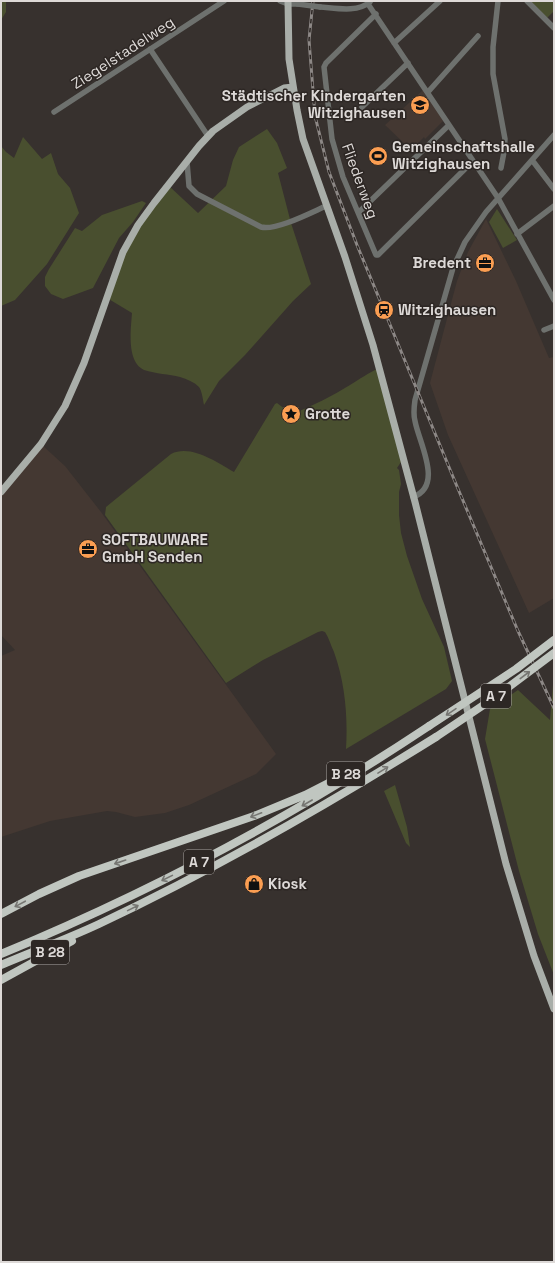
<svg xmlns="http://www.w3.org/2000/svg" width="555" height="1263" viewBox="0 0 555 1263" font-family="'Space Grotesk',sans-serif">
<rect width="100%" height="100%" fill="#37312e"/>
<path fill="#443832" d="M423 90 444 120 425 139 424 137 413 148 411 146 409 148 385 125Z
M486 219 516 281 549 358 554 357V598L529 613 448 435 430 383 457 281 468 252Z
M42 445 65 466 101 512 276 754 256 774 189 805 165 813 135 817 116 812 107 811 50 821 1 837V656L15 650 1 635V494Z"/>
<path fill="#494f2f" d="M1 1H6V12L1 20Z
M528 1H554V11L546 19Z
M267 129 277 143 287 168 278 173 291 223 311 284 293 301 245 355 219 381 204 405C203 400 202 391 199 387 194 382 187 379 180 377 169 374 156 374 144 370 126 362 131 328 132 313L107 298 124 252 140 225 169 186 198 213 226 186 233 160 239 147Z
M23 137 42 159 51 153 58 174 70 188 79 213 47 264 15 300 1 306V146L6 152 14 158Z
M142 201 146 203 133 222 119 238 93 288 63 299 51 294 45 286V277L49 269 75 228 82 231 102 215Z
M497 209 517 240 503 248 489 222Z
M379 368 403 459 397 468 399 470 401 484 399 492V515L401 533 407 556 422 599 444 647 452 681 446 689 346 749C348 716 345 683 334 652 331 646 329 638 325 632L322 631 318 632 263 660 226 683 105 515 106 507 171 454C191 444 216 462 234 472L275 404 277 403 290 413H295C314 405 332 396 350 385 360 379 368 373 379 368Z
M554 673V975L538 934 519 871 485 739 490 709 518 690 550 720Z
M395 785 407 827 410 847 406 843 384 791Z"/>
<g fill="none" stroke-linecap="round" stroke-linejoin="round">
<path stroke="#6e716e" stroke-width="5.5" d="M280 1 288 4H298
M498 1 493 47V74L505 139 504 152 501 168
M527 1 554 28
M368 4 498 198 554 300
M320 7C335 8 357 13 370 2
M376 14 326 63 324 67 332 139 343 177 376 255H378L473 161
M394 43 440 1
M150 49 208 136
M428 92 478 36
M362 107 408 63
M54 112 224 1
M532 160 554 189
M187 162 189 186 197 194 261 227C276 231 312 212 326 206
M359 212 449 125
M517 234 554 206
M544 330 554 326
M413 497C444 486 419 443 415 421 413 414 414 407 415 400L453 268 465 242 486 212 554 135"/>
<path stroke="#a9aea9" stroke-width="7" d="M288 1 289 59 297 110 303 139 345 257 373 345 415 502 506 864 534 956 554 1009
M1 492 41 444 65 406 84 363 123 252 138 225 154 203 199 146 213 131 247 107 284 88 293 87"/>
<path stroke="#c0c6c0" stroke-width="8" d="M1 914 39 894 79 876 254 816 305 795 346 774
M1 954C151 892 294 816 429 726
M1 965C34 951 67 939 99 924 216 869 327 805 436 737
M1 980 72 941"/>
<defs>
<path id="rail" d="M313 1 309 40 315 116 329 172 357 245 456 484 518 631 554 708"/>
</defs>
<use href="#rail" stroke="#8d8886" stroke-width="3"/>
<use href="#rail" stroke="#2d2724" stroke-width="1.5" stroke-dasharray="4.5" stroke-linecap="butt"/>
<path stroke="#6e716e" stroke-width="5.5" d="M298 4 320 7"/>
<path stroke="#c0c6c0" stroke-width="8" d="M429 726 516 669 554 640
M436 737 494 698 554 653"/>
</g>
<defs><path id="oneway-shaft" d="M-6 0H5M1.5-3L5.5 0L1.5 3" fill="none" stroke-width="1.6" stroke-linecap="round" stroke-linejoin="round"/></defs>
<g stroke="#767672">
<use href="#oneway-shaft" transform="translate(525 675) rotate(-37)"/>
<use href="#oneway-shaft" transform="translate(451 712) rotate(146)"/>
<use href="#oneway-shaft" transform="translate(383 770) rotate(-32)"/>
<use href="#oneway-shaft" transform="translate(307 803) rotate(150)"/>
<use href="#oneway-shaft" transform="translate(256 815) rotate(159)"/>
<use href="#oneway-shaft" transform="translate(120 862) rotate(161)"/>
<use href="#oneway-shaft" transform="translate(167 878) rotate(154)"/>
<use href="#oneway-shaft" transform="translate(20 904) rotate(152)"/>
<use href="#oneway-shaft" transform="translate(133 908) rotate(-26)"/>
</g>
<defs>
<symbol id="school-disc" viewBox="-11 -11 22 22"><circle r="9.5" fill="#fb9e52" stroke="#2d2724"/><path d="M0-5L7-2L0 1L-7-2ZM-4 1L0 2.5L4 1V4Q0 6-4 4Z" fill="#111"/></symbol>
<symbol id="stadium-disc" viewBox="-11 -11 22 22"><circle r="9.5" fill="#fb9e52" stroke="#2d2724"/><path d="M0-5a6.5 5 0 1 0 0 10a6.5 5 0 1 0 0-10ZM-3.5-1.8h7v3.6h-7Z" fill="#111"/></symbol>
<symbol id="office-disc" viewBox="-11 -11 22 22"><circle r="9.5" fill="#fb9e52" stroke="#2d2724"/><path d="M-6-3h4V-5.5h4V-3h4V5H-6ZM-1-4.5V-3h2v-1.5ZM-6 0V1H6V0Z" fill="#111"/></symbol>
<symbol id="station-disc" viewBox="-11 -11 22 22"><circle r="9.5" fill="#fb9e52" stroke="#2d2724"/><path d="M-3-6H3Q5-6 5-4V2Q5 4 3 4L4.5 6H3L1.5 4h-3L-3 6H-4.5L-3 4Q-5 4-5 2V-4Q-5-6-3-6ZM-3.5-4v3h7v-3ZM-3.5 1v1.5H-2V1ZM2 1v1.5H3.5V1Z" fill="#111"/></symbol>
<symbol id="sight-disc" viewBox="-11 -11 22 22"><circle r="9.5" fill="#fb9e52" stroke="#2d2724"/><path d="M0-6L1.8-2.2L6-1.7L2.9 1.2L3.7 5.4L0 3.3L-3.7 5.4L-2.9 1.2L-6-1.7L-1.8-2.2Z" fill="#111"/></symbol>
<symbol id="shop-disc" viewBox="-11 -11 22 22"><circle r="9.5" fill="#fb9e52" stroke="#2d2724"/><path d="M-5-2.5h2.3a2.7 3.5 0 0 1 5.4 0H5L5.5 6h-11ZM-1.5-2.5h3a1.5 2.3 0 0 0-3 0Z" fill="#111"/></symbol>
</defs>
<g fill-rule="evenodd">
<use href="#school-disc" x="409" y="94" width="22" height="22"/>
<use href="#stadium-disc" x="367" y="145" width="22" height="22"/>
<use href="#office-disc" x="474" y="252" width="22" height="22"/>
<use href="#station-disc" x="373" y="299" width="22" height="22"/>
<use href="#sight-disc" x="280" y="403" width="22" height="22"/>
<use href="#office-disc" x="77" y="538" width="22" height="22"/>
<use href="#shop-disc" x="243" y="873" width="22" height="22"/>
</g>
<g text-anchor="middle" stroke-width="3" stroke-linejoin="round" paint-order="stroke">
<g fill="#2d2724" stroke="#a8a4a1" stroke-width="1">
<rect x="481" y="684" width="30" height="24" rx="3"/>
<rect x="327" y="762" width="38" height="24" rx="3"/>
<rect x="184" y="850" width="30" height="24" rx="3"/>
<rect x="31" y="940" width="38" height="24" rx="3"/>
</g>
<g font-size="14" font-weight="bold" fill="#ddd9d7">
<text x="496" y="701">A 7</text>
<text x="346" y="779">B 28</text>
<text x="199" y="867">A 7</text>
<text x="50" y="957">B 28</text>
</g>
<g font-size="15" fill="#ddd9d7" stroke="#2d2724">
<text transform="translate(123 53) rotate(-33)" y="5">Ziegelstadelweg</text>
<text transform="translate(360 181) rotate(70)" y="5">Fliederweg</text>
</g>
<g font-size="15" font-weight="bold" fill="#ddd9d7" stroke="#2d2724" text-anchor="start">
<text x="406" y="101" text-anchor="end">Städtischer Kindergarten<tspan x="406" dy="17">Witzighausen</tspan></text>
<text x="392" y="152">Gemeinschaftshalle<tspan x="392" dy="17">Witzighausen</tspan></text>
<text x="471" y="268" text-anchor="end">Bredent</text>
<text x="398" y="315">Witzighausen</text>
<text x="305" y="419">Grotte</text>
<text x="102" y="545">SOFTBAUWARE<tspan x="102" dy="17">GmbH Senden</tspan></text>
<text x="268" y="889">Kiosk</text>
</g>
</g>
<rect width="555" height="1263" fill="none" stroke="#ddd9d7" stroke-width="4"/>
</svg>
